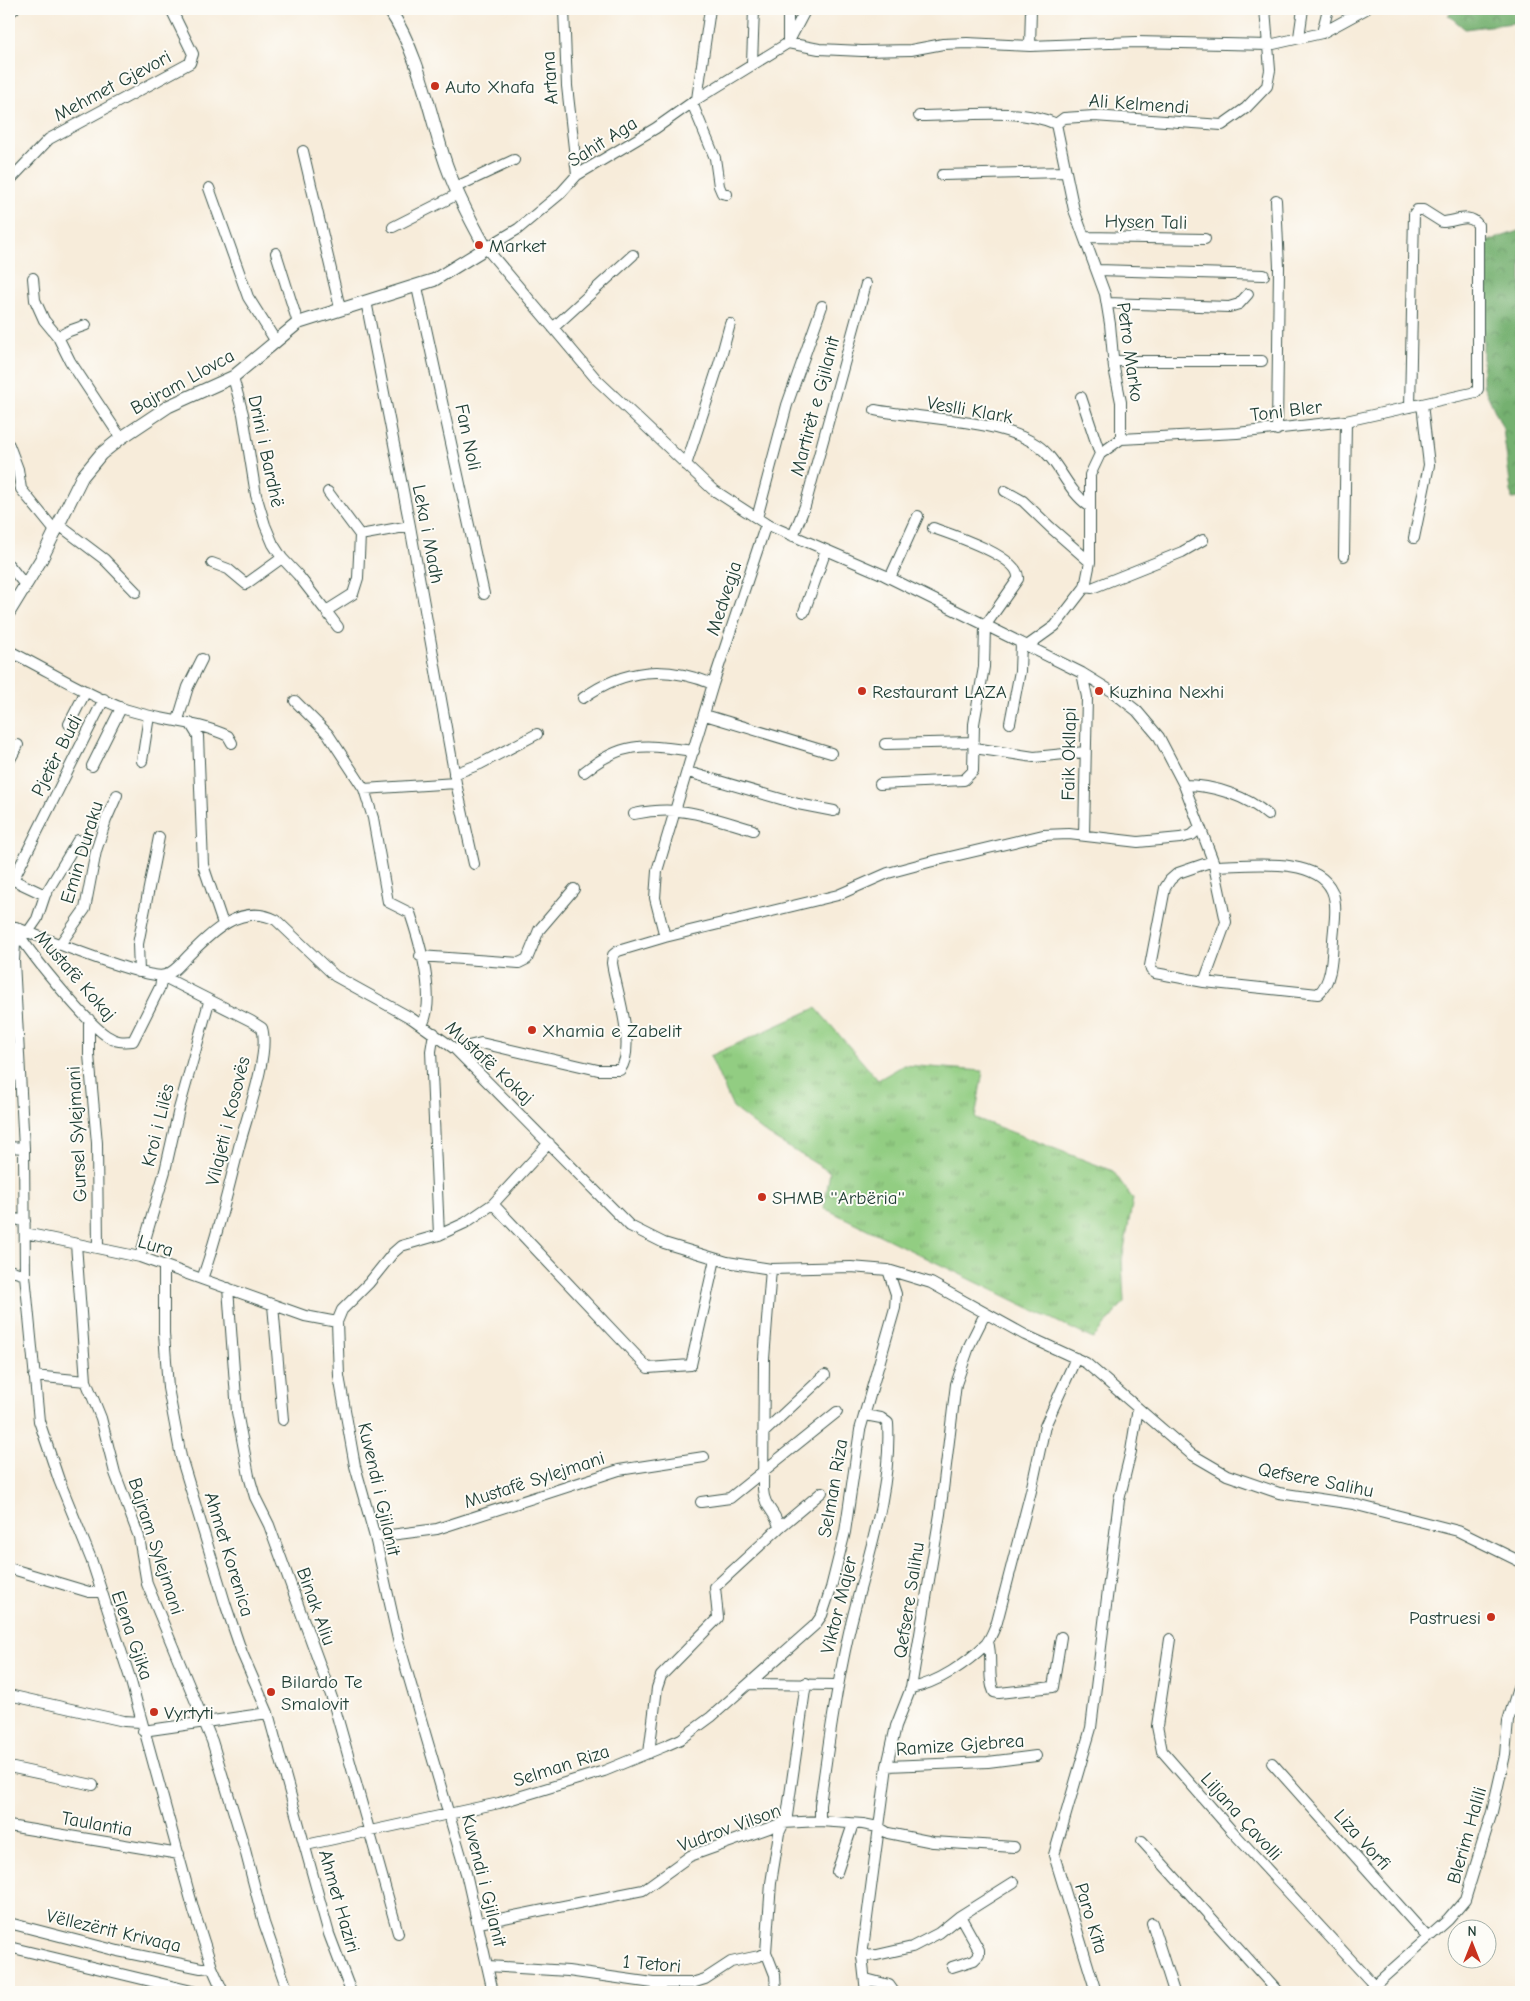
<svg xmlns="http://www.w3.org/2000/svg" width="1530" height="2001" viewBox="0 0 1530 2001" font-family="'Comic Neue',sans-serif">
<defs>
<pattern id="grass-tufts" width="24" height="20" patternUnits="userSpaceOnUse" patternTransform="scale(1.25)"><rect width="24" height="20" fill="#92cd82"/><path d="M3 7l-1-3M5 7V3M7 7l1-3M15 17l-1-3M17 17v-4M19 17l1-3" fill="none" stroke="#77a86b"/></pattern>
<pattern id="forest-crowns" width="20" height="18" patternUnits="userSpaceOnUse" patternTransform="scale(1.25)"><rect width="20" height="18" fill="#75b070"/><path d="M2 6a3 3 0 1 1 6 0M12 15a3 3 0 1 1 6 0" fill="none" stroke="#5f905d"/></pattern>
</defs>
<rect width="100%" height="100%" fill="#fdfcf7"/>
<filter id="ink" filterUnits="userSpaceOnUse"><feTurbulence type="fractalNoise" baseFrequency=".02" numOctaves="2"/><feDisplacementMap in="SourceGraphic" scale="10" xChannelSelector="R" yChannelSelector="G"/><feConvolveMatrix kernelMatrix="1 2 1 2 8 2 1 2 1" color-interpolation-filters="sRGB"/></filter>
<filter id="wash" filterUnits="userSpaceOnUse"><feTurbulence type="fractalNoise" baseFrequency=".0096" numOctaves="4" result="noise"/><feDisplacementMap in="SourceGraphic" scale="20" xChannelSelector="R" yChannelSelector="G"/><feGaussianBlur stdDeviation="1.12" result="paint"/><feColorMatrix in="noise" values="0 0 0 0 0 0 0 0 0 0 0 0 0 0 0 0 0 1.4 0 .05"/><feComposite in="paint" operator="in"/></filter>
<g filter="url(#wash)">
<rect width="100%" height="100%" fill="#f7ecda"/>
<path fill="url(#grass-tufts)" stroke="#58855b" d="M816 1008 878 1080 904 1065 983 1071 975 1118 1113 1171 1133 1199 1122 1260 1124 1302 1093 1339 824 1208 830 1172 768 1135 733 1108 710 1056Z"/>
<path fill="url(#forest-crowns)" stroke="#4a7652" d="M1456 9H1521V22L1465 29 1448 15Z
M1521 230V498L1512 499 1503 429 1483 385V243Z"/>
</g>
<g filter="url(#ink)">
<g fill="none" stroke-linecap="round" stroke-linejoin="round">
<defs>
<path id="minor" d="M564 9 567 86 577 175
M806 9 788 43 697 99 656 128 577 175 560 194 518 229 486 248 597 380 712 489 766 524 884 575 1082 673 1113 692 1137 711 1159 737 1184 785 1213 861 1226 922 1204 982
M9 13 14 9
M1322 33 1328 9
M1299 37 1303 9
M788 40V9
M788 43 819 49 862 51 911 50 943 44 967 43 1030 46 1136 42 1269 45 1322 33 1366 9
M1030 46 1031 9
M752 63 754 9
M697 99 710 9
M692 103 715 158 719 186 722 193 727 194
M919 116C959 116 1021 107 1056 124
M1056 124 1074 210 1105 294 1110 324 1114 368 1121 402V439
M1056 124 1064 118 1094 116 1222 125 1246 108 1267 86 1270 70 1265 9
M303 151 340 308
M942 175 1065 172
M9 181 49 139 190 63 193 54 171 9
M456 187 514 160
M209 188 248 297 275 340
M1276 200 1279 267 1277 430
M393 227 458 194
M1086 237 1205 239
M276 253 298 323
M1098 270 1264 275
M33 278 35 300 44 320 58 337 70 361 121 438
M417 287 484 594
M1107 303 1229 307 1239 304 1248 294
M553 328 633 255
M58 337 69 331 86 325
M1113 361H1262
M233 377 243 414 256 495 265 525 273 544 282 558 298 575 326 611 353 594 358 578 360 535
M1081 397 1100 454
M875 410C921 419 999 419 1037 445 1059 460 1066 490 1089 506
M1346 421 1476 392 1478 389V225C1470 212 1455 222 1442 222L1423 210H1417L1414 214 1410 407
M9 445 18 469 21 489 56 532
M686 465 720 361 730 324
M1005 491 1023 501 1050 527 1090 562
M328 492 360 535 410 526
M757 518 787 405 822 306
M59 525 104 559 136 592
M793 536 805 506 866 284
M1414 538 1429 465 1422 404
M212 563 228 569 246 584 282 558
M9 565 25 585
M890 578 918 516
M1085 587 1092 588 1182 552 1203 540
M326 611 338 627
M804 612 826 550
M1027 646 1055 626 1085 587 1090 562V475L1100 454 1121 439 1237 433 1346 421 1344 556
M9 651C46 669 83 693 122 708 157 721 194 720 228 736L232 743
M1082 673 1087 697 1084 835
M583 698C625 668 665 665 713 684
M295 701 328 734 364 789 456 783 410 526 366 301
M705 715 831 753
M178 720 188 687 202 659
M190 723 198 736 203 865 223 924
M1010 723 1020 671 1021 643
M69 724 86 691
M885 744 973 742
M974 748 1034 757 1085 752
M9 761 18 745
M142 761 149 716
M92 766 121 708
M584 772C624 740 645 745 694 751
M688 772 798 804 834 811
M454 774 480 764 537 734
M456 783 474 864
M880 784 964 780 973 771 974 724 984 667 985 626 1018 579C1021 557 950 534 933 528
M1184 785C1213 785 1247 796 1268 815
M364 789 373 818 388 902 410 913C419 940 437 999 422 1025
M634 814C681 804 709 817 753 830
M1213 861 1178 873 1170 880 1165 888 1150 966 1151 970 1155 973 1204 982 1318 994C1332 983 1332 957 1333 940 1334 925 1338 905 1332 891 1316 855 1247 866 1214 866
M9 878 45 895
M13 880 104 699
M9 925C34 934 147 981 165 975 175 972 181 963 188 956 211 933 241 902 276 920L335 976 411 1018 455 1049 630 1226 664 1243 727 1262 771 1269 851 1267 888 1270 931 1283 1025 1335 1086 1363 1191 1454 1227 1475 1279 1493 1353 1504 1458 1531 1521 1562
M16 927 14 961 24 1148 25 1275 39 1421 59 1480 91 1559 130 1678 194 1911 212 1967 223 1992
M16 928C24 948 89 1025 107 1036 116 1042 122 1042 133 1041L160 987 162 976 251 1021 262 1028C270 1053 247 1116 240 1143 228 1189 218 1235 202 1279
M28 932 37 919 45 895 78 840
M665 937 655 898 657 871 713 684 766 524
M61 943 85 909 96 851 106 820 117 795
M420 956 519 963 527 959 539 930 574 889
M139 972 138 944 159 837
M89 1019V1055L97 1143 98 1248
M434 1033 431 1051 439 1235
M455 1049 481 1043 598 1070H620C637 1047 616 990 612 963L613 955 618 951 665 937 838 895 888 873 929 862 1043 835 1069 834 1138 842 1180 838 1192 835 1200 828
M9 1076 20 1075
M9 1147 24 1148
M493 1204 648 1368 691 1365 715 1259
M9 1218 25 1221
M25 1233 140 1257 305 1316 337 1322
M76 1244 86 1381 101 1418 115 1473 139 1537 147 1584 212 1741 244 1846 264 1923 288 1992
M140 1257 165 1171 179 1109 209 1002
M164 1265V1333L168 1388 181 1457 226 1606 242 1653 268 1713 329 1934 351 1992
M9 1270 25 1275
M228 1288 237 1412 249 1476 255 1497 269 1525 332 1698 398 1933
M273 1305 283 1420
M34 1376 86 1381
M763 1433 825 1375
M701 1502 730 1498 837 1412
M779 1528 822 1492
M375 1537 437 1529 619 1470 704 1457
M9 1568 89 1592H100
M1170 1639 1157 1726 1162 1751 1231 1830 1374 1985
M988 1642C993 1658 987 1677 994 1692L999 1693 1053 1687 1061 1637
M750 1684 837 1685
M911 1688C938 1683 967 1663 986 1644 991 1638 994 1629 997 1622L1031 1491 1045 1426 1076 1358
M9 1695 124 1721 141 1722
M143 1731 268 1713
M649 1753 657 1688 661 1676 718 1618 715 1587 779 1528C777 1512 764 1509 763 1489L764 1359 771 1269
M1272 1763 1428 1938
M887 1766 988 1762 1036 1756
M9 1767 93 1785
M820 1821V1805C828 1747 836 1689 849 1632 865 1564 892 1493 888 1423L881 1418 865 1415
M9 1826 179 1854
M1142 1841 1278 1992
M306 1845 499 1803 604 1771 665 1746 681 1739 711 1717 815 1625 822 1615 831 1588 845 1532 860 1430 895 1308 896 1294 888 1270
M837 1872 853 1824
M9 1923 118 1951 201 1968 212 1967
M479 1923 643 1890 690 1856 783 1823 820 1821 863 1824 878 1827 888 1833 933 1842 1014 1847
M1152 1923 1174 1992
M9 1947 196 1992
M766 1952 775 1975 776 1992
M862 1956 877 1955 912 1947 939 1933 960 1916 1014 1882
M488 1966 568 1971 653 1983H692L705 1979 731 1962 759 1956 766 1952 771 1883 779 1833 787 1816 806 1683
M952 1967 974 1960 979 1955V1950L960 1916
M866 1979 889 1985 894 1992
M493 1992 466 1873 399 1644 375 1537 355 1466 339 1376 337 1322 342 1310 369 1283 393 1253 401 1246 439 1235 465 1223 493 1204 549 1143
M866 1992 862 1956 887 1766 896 1726 911 1688 940 1514 956 1384 970 1344 985 1314
M1096 1992 1054 1855 1091 1728 1119 1500 1131 1451 1138 1408
M1367 1992 1448 1920 1465 1900 1492 1812 1505 1755 1508 1721 1521 1678"/>
<path id="tertiary" d="M9 612 42 558 82 477 101 454 121 438 169 406 233 377 298 323 434 280 486 248C469 218 453 187 443 155 428 106 418 52 389 9"/>
</defs>
<use href="#minor" stroke="#3f574d" stroke-width="12"/>
<use href="#tertiary" stroke="#3f574d" stroke-width="14"/>
<use href="#minor" stroke="#fff" stroke-width="10"/>
<use href="#tertiary" stroke="#fff" stroke-width="12"/>
</g>
</g>
<g fill="#c8321e" stroke="#fdfcf7" stroke-width="2">
<circle cx="435" cy="86" r="5"/>
<circle cx="479" cy="245" r="5"/>
<circle cx="862" cy="691" r="5"/>
<circle cx="1099" cy="691" r="5"/>
<circle cx="532" cy="1030" r="5"/>
<circle cx="762" cy="1197" r="5"/>
<circle cx="1491" cy="1617" r="5"/>
<circle cx="271" cy="1692" r="5"/>
<circle cx="154" cy="1712" r="5"/>
</g>
<g text-anchor="middle" stroke-width="4" stroke-linejoin="round" paint-order="stroke">
<g font-size="19" fill="#1f3d34" stroke="#fdfcf7">
<text transform="translate(549 78) rotate(-94)" y="7">Artana</text>
<text transform="translate(112 85) rotate(-28)" y="7">Mehmet Gjevori</text>
<text transform="translate(1139 103) rotate(4)" y="7">Ali Kelmendi</text>
<text transform="translate(602 141) rotate(-32)" y="7">Sahit Aga</text>
<text transform="translate(1146 221) rotate(1)" y="7">Hysen Tali</text>
<text transform="translate(1131 352) rotate(82)" y="7">Petro Marko</text>
<text transform="translate(182 381) rotate(-29)" y="7">Bajram Llovca</text>
<text transform="translate(814 406) rotate(-75)" y="7">Martirët e Gjilanit</text>
<text transform="translate(970 409) rotate(10)" y="7">Veslli Klark</text>
<text transform="translate(1286 410) rotate(-7)" y="7">Toni Bler</text>
<text transform="translate(469 437) rotate(78)" y="7">Fan Noli</text>
<text transform="translate(267 451) rotate(78)" y="7">Drini i Bardhë</text>
<text transform="translate(429 534) rotate(79)" y="7">Leka i Madh</text>
<text transform="translate(723 598) rotate(-72)" y="7">Medvegja</text>
<text transform="translate(1068 754) rotate(-89)" y="7">Faik Okllapi</text>
<text transform="translate(56 755) rotate(-63)" y="7">Pjetër Budi</text>
<text transform="translate(81 852) rotate(-73)" y="7">Emin Duraku</text>
<text transform="translate(76 975) rotate(49)" y="7">Mustafë Kokaj</text>
<text transform="translate(490 1062) rotate(43)" y="7">Mustafë Kokaj</text>
<text transform="translate(227 1121) rotate(-76)" y="7">Vilajeti i Kosovës</text>
<text transform="translate(157 1125) rotate(-76)" y="7">Kroi i Lilës</text>
<text transform="translate(76 1134) rotate(-93)" y="7">Gursel Sylejmani</text>
<text transform="translate(156 1245) rotate(17)" y="7">Lura</text>
<text transform="translate(534 1479) rotate(-18)" y="7">Mustafë Sylejmani</text>
<text transform="translate(1316 1479) rotate(11)" y="7">Qefsere Salihu</text>
<text transform="translate(832 1488) rotate(-80)" y="7">Selman Riza</text>
<text transform="translate(380 1489) rotate(77)" y="7">Kuvendi i Gjilanit</text>
<text transform="translate(157 1546) rotate(72)" y="7">Bajram Sylejmani</text>
<text transform="translate(230 1554) rotate(73)" y="7">Ahmet Korenica</text>
<text transform="translate(908 1600) rotate(-81)" y="7">Qefsere Salihu</text>
<text transform="translate(838 1605) rotate(-76)" y="7">Viktor Majer</text>
<text transform="translate(317 1606) rotate(70)" y="7">Binak Aliu</text>
<text transform="translate(133 1635) rotate(71)" y="7">Elena Gjika</text>
<text transform="translate(960 1744) rotate(-4)" y="7">Ramize Gjebrea</text>
<text transform="translate(561 1765) rotate(-18)" y="7">Selman Riza</text>
<text transform="translate(1242 1816) rotate(48)" y="7">Liljana Çavolli</text>
<text transform="translate(97 1823) rotate(10)" y="7">Taulantia</text>
<text transform="translate(729 1827) rotate(-20)" y="7">Vudrov Vilson</text>
<text transform="translate(1466 1835) rotate(-74)" y="7">Blerim Halili</text>
<text transform="translate(1363 1839) rotate(48)" y="7">Liza Vorfi</text>
<text transform="translate(485 1880) rotate(76)" y="7">Kuvendi i Gjilanit</text>
<text transform="translate(340 1901) rotate(74)" y="7">Ahmet Haziri</text>
<text transform="translate(1092 1918) rotate(73)" y="7">Paro Kita</text>
<text transform="translate(114 1930) rotate(13)" y="7">Vëllezërit Krivaqa</text>
<text transform="translate(652 1963) rotate(5)" y="7">1 Tetori</text>
</g>
<g font-size="19" fill="#1f3d34" stroke="#fdfcf7" text-anchor="start">
<text x="445" y="93">Auto Xhafa</text>
<text x="489" y="252">Market</text>
<text x="872" y="698">Restaurant LAZA</text>
<text x="1109" y="698">Kuzhina Nexhi</text>
<text x="542" y="1037">Xhamia e Zabelit</text>
<text x="772" y="1204">SHMB ''Arbëria''</text>
<text x="1481" y="1624" text-anchor="end">Pastruesi</text>
<text x="281" y="1688">Bilardo Te<tspan x="281" dy="22">Smalovit</tspan></text>
<text x="164" y="1719">Vyrtyti</text>
</g>
</g>
<rect width="1530" height="2001" fill="none" stroke="#fdfcf7" stroke-width="30"/>
<g transform="translate(1472 1944)"><circle r="24" fill="#fdfcf7" stroke="#a4b0a9"/>
<path d="M0-4L9 19L0 12L-9 19Z" fill="#c8321e"/>
<text y="-8" font-size="14" font-weight="bold" text-anchor="middle" fill="#1f3d34">N</text>
</g>
</svg>
